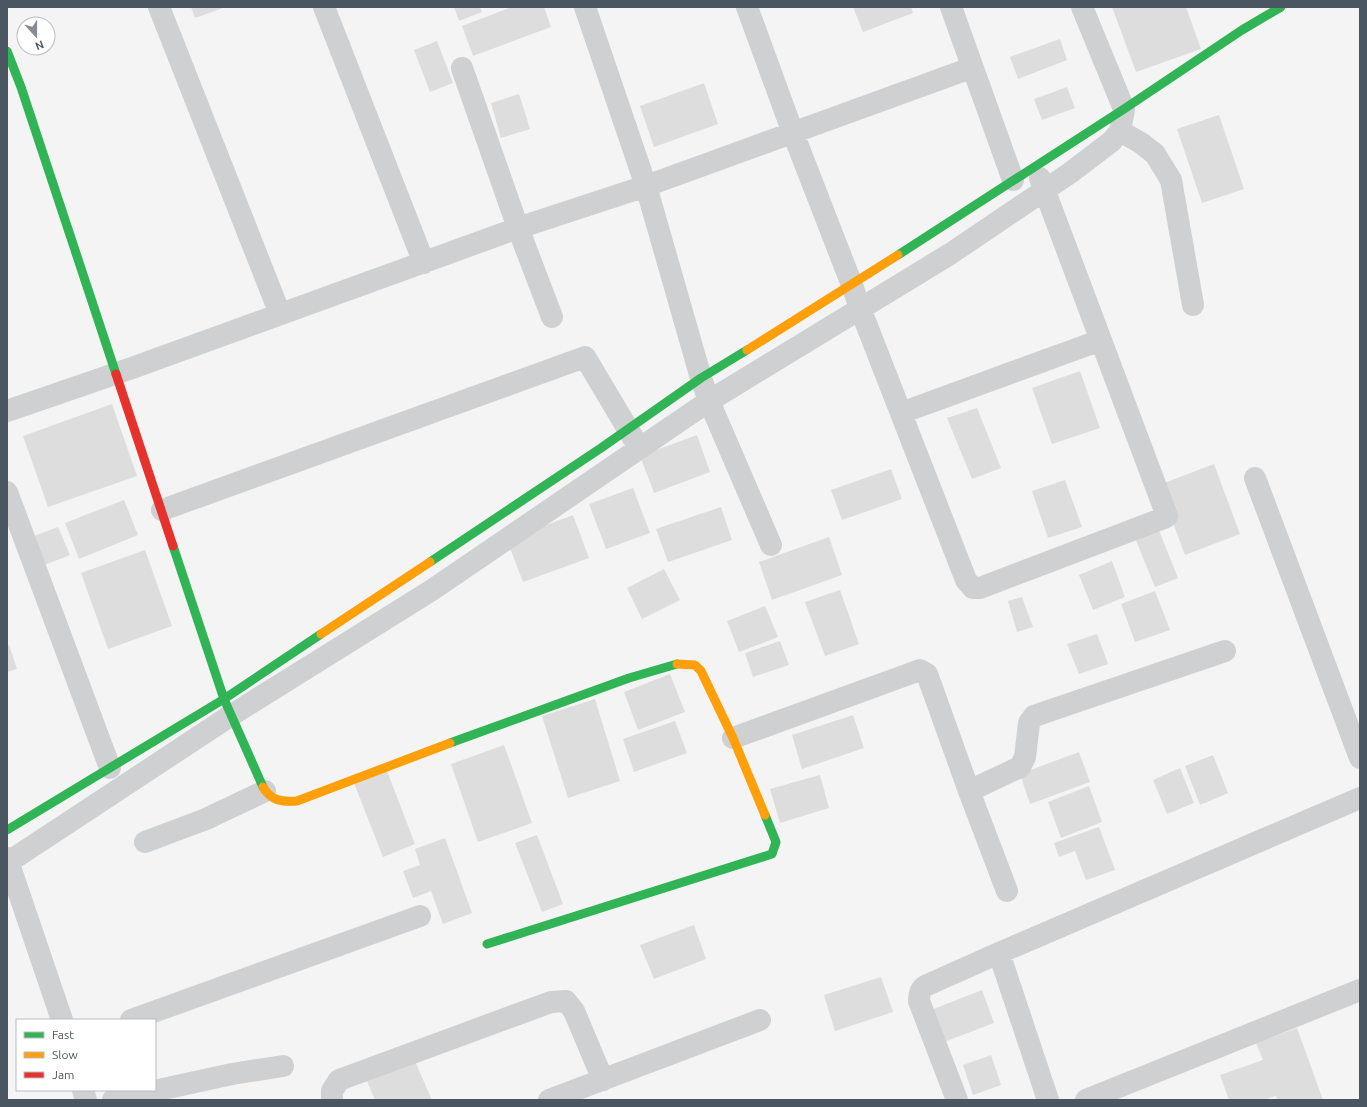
<svg xmlns="http://www.w3.org/2000/svg" width="1367" height="1107" viewBox="0 0 1367 1107" font-family="Ubuntu,sans-serif">
<rect width="100%" height="100%" fill="#f4f4f4"/>
<path fill="#ddddde" d="M191 7H226L195 18Z
M454 7H480L482 12 459 21Z
M512 7H544L551 27 473 56 462 26Z
M853 7H911L913 13 863 32Z
M1112 7H1186L1201 49 1136 72Z
M1060 39 1067 60 1018 79 1010 57Z
M437 41 453 83 430 92 414 50Z
M704 83 718 124 654 147 640 106Z
M1067 87 1075 108 1042 120 1034 99Z
M519 94 530 129 501 138 491 103Z
M1219 115 1244 189 1202 203 1177 129Z
M1080 371 1100 428 1052 444 1032 388Z
M112 404 137 476 48 507 23 436Z
M977 408 1001 468 972 479 947 418Z
M697 435 710 472 654 493 640 456Z
M1214 464 1240 534 1185 555 1159 485Z
M891 469 902 499 842 520 831 490Z
M1065 480 1082 527 1048 538 1032 491Z
M633 488 650 533 606 549 589 504Z
M124 500 138 535 79 559 65 523Z
M721 507 732 540 668 562 656 529Z
M573 515 589 558 523 582 507 540Z
M58 527 70 555 37 568 26 539Z
M1158 528 1178 578 1155 587 1135 538Z
M829 537 842 575 772 600 759 562Z
M145 550 172 626 108 649 81 573Z
M1112 561 1125 597 1093 610 1079 575Z
M664 569 680 600 642 619 627 588Z
M840 590 859 644 825 656 805 602Z
M1155 591 1170 630 1135 642 1121 604Z
M1022 597 1033 627 1017 632 1008 601Z
M765 606 778 637 739 652 727 621Z
M1097 634 1108 664 1079 674 1067 644Z
M780 641 789 665 753 677 745 653Z
M9 645 17 669 7 672V646Z
M670 674 685 712 638 730 624 692Z
M595 699 620 781 568 798 542 716Z
M853 715 864 748 802 769 792 735Z
M675 721 687 753 634 772 623 739Z
M504 745 532 823 478 842 451 764Z
M1079 752 1090 782 1030 804 1020 774Z
M1213 755 1228 793 1200 805 1185 766Z
M1180 768 1194 803 1167 814 1153 780Z
M387 771 415 844 383 857 354 783Z
M820 775 829 808 780 823 770 789Z
M1089 786 1102 822 1061 838 1048 802Z
M1099 827 1115 870 1086 880 1075 851 1059 857 1054 843Z
M537 835 563 904 542 912 515 843Z
M445 838 472 913 443 924 431 891 413 898 403 871 420 865 415 849Z
M694 925 706 959 654 979 640 945Z
M881 977 893 1012 835 1031 824 995Z
M982 990 994 1023 944 1042 931 1010Z
M1297 1028 1323 1100H1277L1276 1096 1263 1100H1229L1220 1075 1263 1060 1256 1043Z
M991 1055 1001 1085 973 1095 963 1065Z
M415 1061 432 1100H375L367 1081Z"/>
<g fill="none" stroke-linecap="round" stroke-linejoin="round">
<path stroke="#ced0d2" stroke-width="22" d="M159 7 280 314
M324 7 424 263
M585 7 646 186 701 378 709 401 771 545
M747 7 793 133 852 285 860 308 966 580 973 588H980L1164 518 1167 516 1040 178
M951 7 1013 180
M462 68 518 228 552 317
M1120 131 1141 143 1155 154 1171 180 1193 305
M7 411 132 368 518 228 646 186 971 68
M901 413 1101 340
M1255 478 1360 758
M7 492 110 768
M162 510 585 357 638 446
M733 738 920 670 927 674 969 791 1020 767 1025 757 1029 723 1034 716 1225 651
M969 791 1007 891
M145 842 206 819 265 791
M7 858 62 1020
M7 863 230 716 432 590 709 401 950 254 1070 173 1112 141 1120 131 1124 109 1082 7
M999 953 1360 798
M131 1020 420 916
M83 1090 86 1100
M113 1100 232 1074 283 1066
M332 1100V1091L339 1080 551 1002 566 1001 574 1011 603 1080
M549 1100 760 1020
M957 1100 919 1001C919 994 920 990 925 986L999 953 1048 1100
M1086 1100 1360 990"/>
<path stroke="#30b455" stroke-width="9" d="M7 51 21 87 116 374
M898 255 1124 109 1242 30 1281 7
M173 546 224 699 263 787
M430 562 601 448 701 378 747 350
M450 743 629 678 677 664
M7 830 224 699 321 634
M487 944 772 854 776 842 765 815"/>
<path stroke="#ff9f0a" stroke-width="9" d="M747 350 898 255
M321 634 430 562
M677 664 695 665 701 671 733 738 765 815
M263 787C271 801 282 802 297 801L450 743"/>
<path stroke="#e5322d" stroke-width="9" d="M116 374 173 546"/>
</g>
<rect width="1367" height="1107" fill="none" stroke="#4a5661" stroke-width="16"/>
<rect x="16" y="1019" width="140" height="72" fill="#ffffff" stroke="#b7bbc0"/>
<rect x="24" y="1032" width="20" height="6" fill="#30b455" stroke="#b7bbc0"/>
<text x="52" y="1039" font-size="12" fill="#4a5661">Fast</text>
<rect x="24" y="1052" width="20" height="6" fill="#ff9f0a" stroke="#b7bbc0"/>
<text x="52" y="1059" font-size="12" fill="#4a5661">Slow</text>
<rect x="24" y="1072" width="20" height="6" fill="#e5322d" stroke="#b7bbc0"/>
<text x="52" y="1079" font-size="12" fill="#4a5661">Jam</text>
<g transform="translate(36 36) rotate(159)"><circle r="19" fill="#ffffff" stroke="#b7bbc0"/>
<path d="M0-3L7 15L0 10L-7 15Z" fill="#868d94"/>
<text y="-6" font-size="11" font-weight="bold" text-anchor="middle" fill="#4a5661">N</text>
</g>
</svg>
